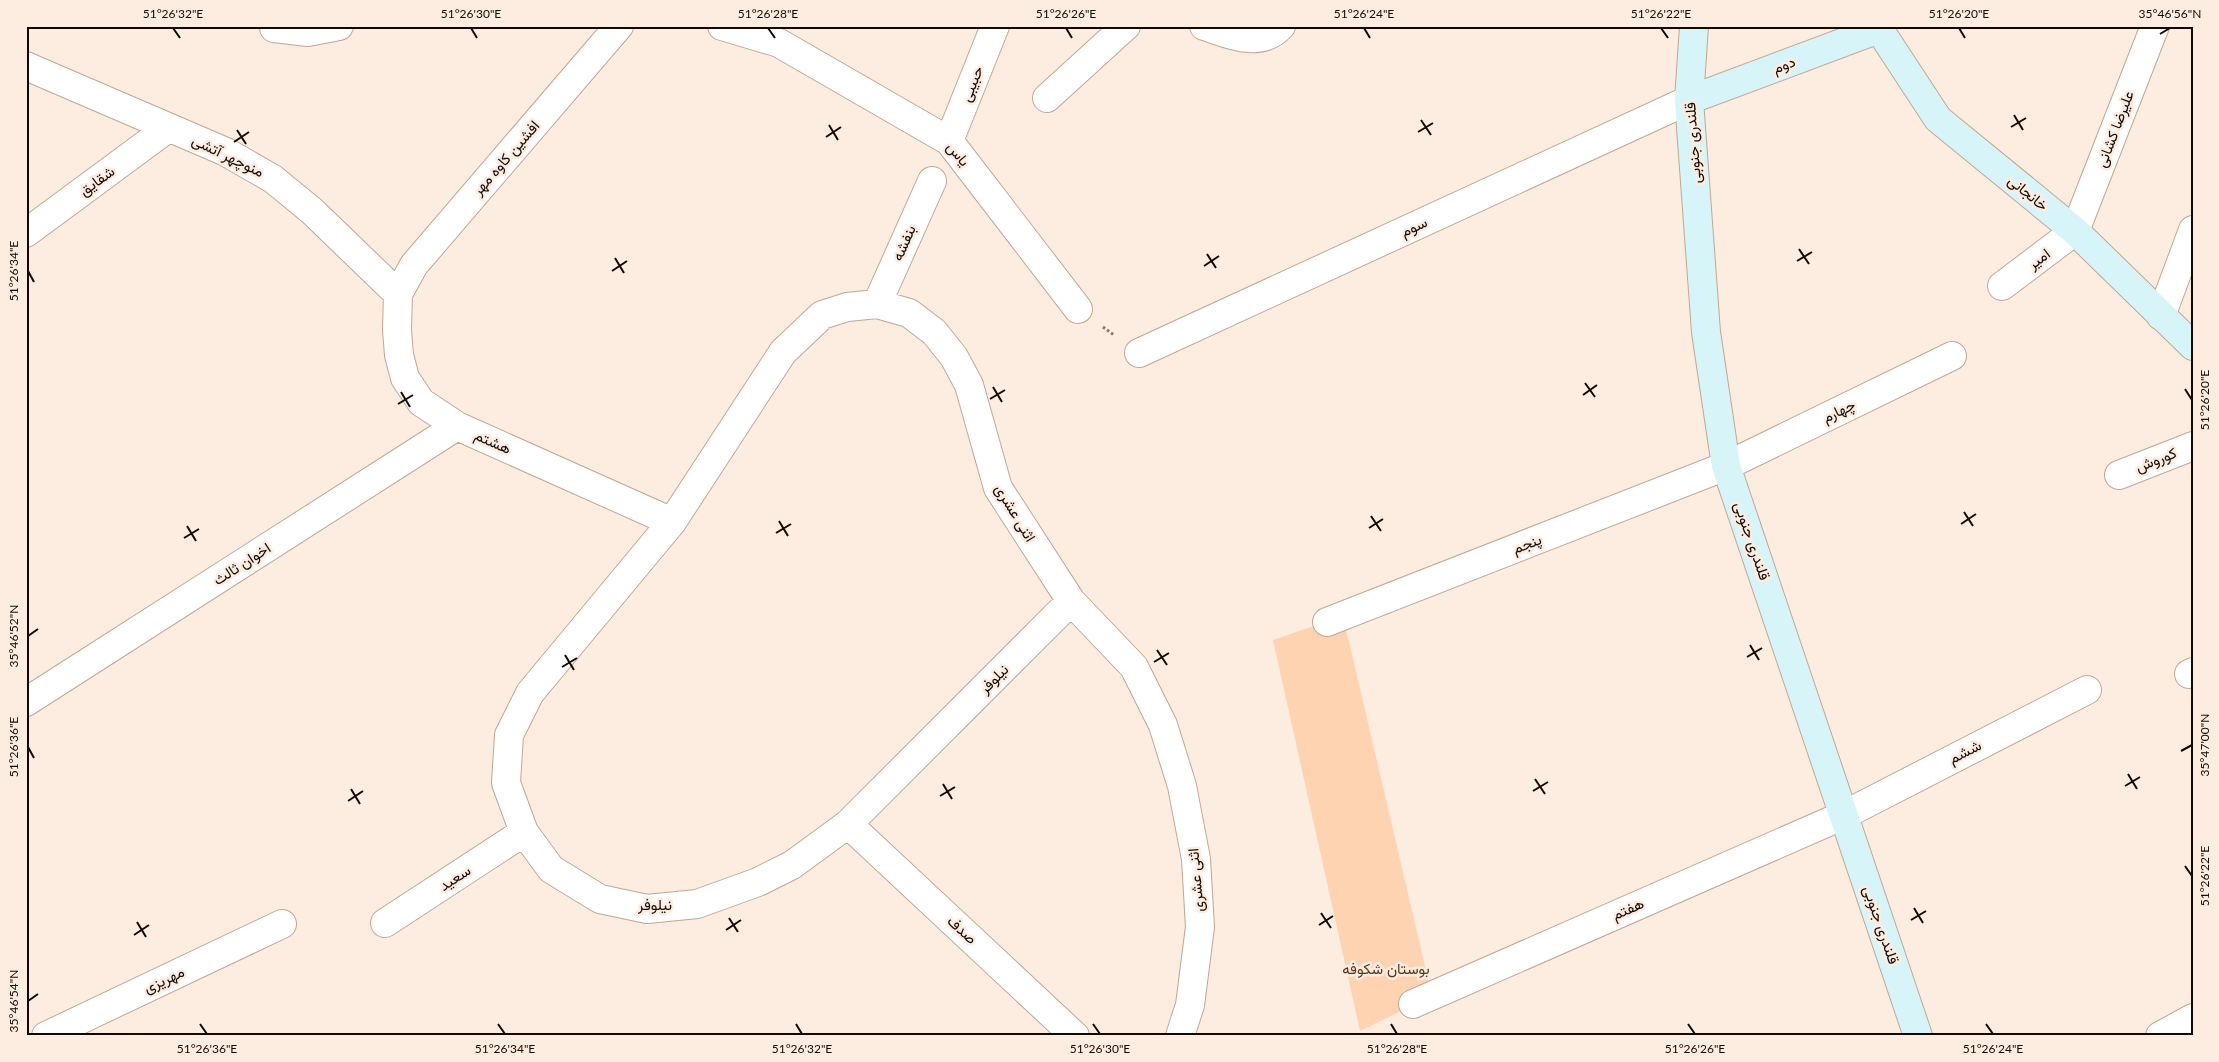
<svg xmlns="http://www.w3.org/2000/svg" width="2219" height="1062" viewBox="0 0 2219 1062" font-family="Lato,Vazirmatn,sans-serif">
<rect width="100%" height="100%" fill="#fdece0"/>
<path fill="#fdd3b2" d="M1343 616 1432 996 1360 1031 1273 640Z"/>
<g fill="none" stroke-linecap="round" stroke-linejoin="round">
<defs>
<path id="street" d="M619 26 414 265 398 294 397 330 399 355 405 378 421 402 457 426 672 522
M722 26 779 43 949 141 1078 309
M1204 26C1229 34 1260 49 1281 26
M274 28 308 32 339 26
M26 66 226 152 273 179 312 211 398 294
M1047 98 1126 26
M949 141 995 26
M26 233 168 128
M2002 286 2075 231 2155 26
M877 304 932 181
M2161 316 2193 230
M1139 353 1689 100
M2119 475 2193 446
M1071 601 848 824 792 865 758 882 697 904 647 909 600 899 551 869 524 832 506 783 509 735 530 693 672 522 783 352 822 315 847 307 877 304 909 313 934 332 954 357 969 385 998 488 1071 601 1134 667 1163 725 1182 786 1196 859 1200 927 1190 1005 1180 1036
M1327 622 1726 466 1952 356
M2189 674 2193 672
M26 702 457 426
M848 824 1075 1036
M385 923 524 832
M1413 1004 1844 815 2087 690
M46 1036 282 924
M2160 1036 2193 1018"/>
<path id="secondary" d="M1694 26 1689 100 1706 332 1726 466 1918 1036
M1689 100 1879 29 1938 119 2075 231 2193 346"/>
</defs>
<use href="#street" stroke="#c1a793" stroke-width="30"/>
<use href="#secondary" stroke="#c1a793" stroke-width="30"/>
<path stroke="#83776e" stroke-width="3" stroke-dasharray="2.5 2.5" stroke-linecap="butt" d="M1103 327 1114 335"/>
<use href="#street" stroke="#fff" stroke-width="28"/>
<use href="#secondary" stroke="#d7f5f8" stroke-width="28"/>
</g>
<path fill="none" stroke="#120904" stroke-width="2" d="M173 28 180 38M471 28 477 38M768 28 775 38M1066 28 1072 38M1364 28 1370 38M1661 28 1668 38M1959 28 1965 38M2160 34 2170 28M2014 115 2023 130M1421 120 1431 135M829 125 838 140M2011 127 2026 118M237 130 246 144M1418 132 1433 123M826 137 841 127M234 142 249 132M1799 249 1809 264M1207 254 1216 268M615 258 624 273M1797 261 1812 252M1204 266 1219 256M28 271 34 282M612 271 627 261M1585 383 1595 397M993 387 1002 402M2185 389 2192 400M401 392 410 407M1583 395 1597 385M990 399 1005 390M398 404 413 395M1964 512 1973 526M1371 516 1381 531M779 521 788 536M1961 524 1976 514M187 526 196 541M1369 528 1383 519M776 533 791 524M184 538 199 529M28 636 38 629M1750 645 1759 660M1157 650 1167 665M565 655 574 670M1747 657 1762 648M1154 662 1169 653M562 667 577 658M28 747 34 758M2181 751 2192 745M2128 774 2137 789M1535 779 1545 794M943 784 952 799M2125 786 2140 777M351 789 360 804M1533 791 1548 782M940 796 955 787M348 801 363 791M2185 866 2192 876M1914 908 1923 923M1321 913 1331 928M729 918 738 932M1911 920 1926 911M137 922 146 937M1319 925 1333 916M726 930 741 920M134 935 149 925M28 1001 38 994M200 1024 207 1034M498 1024 505 1034M796 1024 802 1034M1093 1024 1100 1034M1391 1024 1397 1034M1688 1024 1695 1034M1986 1024 1993 1034"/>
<g text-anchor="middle" stroke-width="5" stroke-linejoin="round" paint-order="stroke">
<g font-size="15" fill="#120904" stroke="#fdece0">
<text transform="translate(1784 65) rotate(-21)" y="5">دوم</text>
<text transform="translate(972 84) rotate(-68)" y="5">حبیبی</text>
<text transform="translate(2115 129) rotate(-69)" y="5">علیرضا کشانی</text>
<text transform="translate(1693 143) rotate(-94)" y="5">قلندری جنوبی</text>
<text transform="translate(958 154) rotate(50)" y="5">یاس</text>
<text transform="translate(228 156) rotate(26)" y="5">منوچهر آتشی</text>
<text transform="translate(506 158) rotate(-49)" y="5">افشین کاوه مهر</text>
<text transform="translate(97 181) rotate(-36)" y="5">شقایق</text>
<text transform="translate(2028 193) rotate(39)" y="5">خانجانی</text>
<text transform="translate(1414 227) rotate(-25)" y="5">سوم</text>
<text transform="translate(904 243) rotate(-66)" y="5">بنفشه</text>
<text transform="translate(2039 259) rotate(-37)" y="5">امیر</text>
<text transform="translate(1839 411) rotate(-26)" y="5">چهارم</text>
<text transform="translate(493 442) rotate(24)" y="5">هشتم</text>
<text transform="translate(2156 460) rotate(-22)" y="5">کوروش</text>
<text transform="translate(1015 513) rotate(59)" y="5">اثنی عشری</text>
<text transform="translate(1752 541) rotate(71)" y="5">قلندری جنوبی</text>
<text transform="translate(1527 544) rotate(-21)" y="5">پنجم</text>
<text transform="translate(242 564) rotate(-33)" y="5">اخوان ثالث</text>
<text transform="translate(994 679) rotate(-45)" y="5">نیلوفر</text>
<text transform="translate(1965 752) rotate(-27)" y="5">ششم</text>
<text transform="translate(455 878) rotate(-33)" y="5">سعید</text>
<text transform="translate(1196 880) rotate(-95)" y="5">اثنی عشری</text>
<text x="655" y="910">نیلوفر</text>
<text transform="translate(1628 909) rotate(-24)" y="5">هفتم</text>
<text transform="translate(1881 925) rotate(71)" y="5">قلندری جنوبی</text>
<text transform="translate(962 930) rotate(43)" y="5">صدف</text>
<text transform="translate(164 980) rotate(-25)" y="5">مهریزی</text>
</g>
<g font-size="15" fill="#593515" stroke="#fdece0">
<text x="1386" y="974">بوستان شکوفه</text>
</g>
</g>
<rect width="2219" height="1062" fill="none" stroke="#fdece0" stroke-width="55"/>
<rect x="28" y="28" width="2164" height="1006" fill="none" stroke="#120904" stroke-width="2"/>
<g font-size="12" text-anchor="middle" fill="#120904">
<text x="173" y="18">51°26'32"E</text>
<text x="471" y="18">51°26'30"E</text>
<text x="768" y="18">51°26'28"E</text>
<text x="1066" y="18">51°26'26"E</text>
<text x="1364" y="18">51°26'24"E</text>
<text x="1661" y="18">51°26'22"E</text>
<text x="1959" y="18">51°26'20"E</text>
<text x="2170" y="18">35°46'56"N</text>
<text transform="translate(14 271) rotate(-90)" y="4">51°26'34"E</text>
<text transform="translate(2205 400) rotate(-90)" y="4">51°26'20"E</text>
<text transform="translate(14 636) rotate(-90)" y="4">35°46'52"N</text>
<text transform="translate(2205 745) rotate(-90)" y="4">35°47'00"N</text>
<text transform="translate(14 747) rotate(-90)" y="4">51°26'36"E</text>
<text transform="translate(2205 876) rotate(-90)" y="4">51°26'22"E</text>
<text transform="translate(14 1001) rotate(-90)" y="4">35°46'54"N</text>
<text x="207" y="1053">51°26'36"E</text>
<text x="505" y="1053">51°26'34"E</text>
<text x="802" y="1053">51°26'32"E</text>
<text x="1100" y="1053">51°26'30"E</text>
<text x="1397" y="1053">51°26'28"E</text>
<text x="1695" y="1053">51°26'26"E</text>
<text x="1993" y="1053">51°26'24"E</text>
</g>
</svg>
